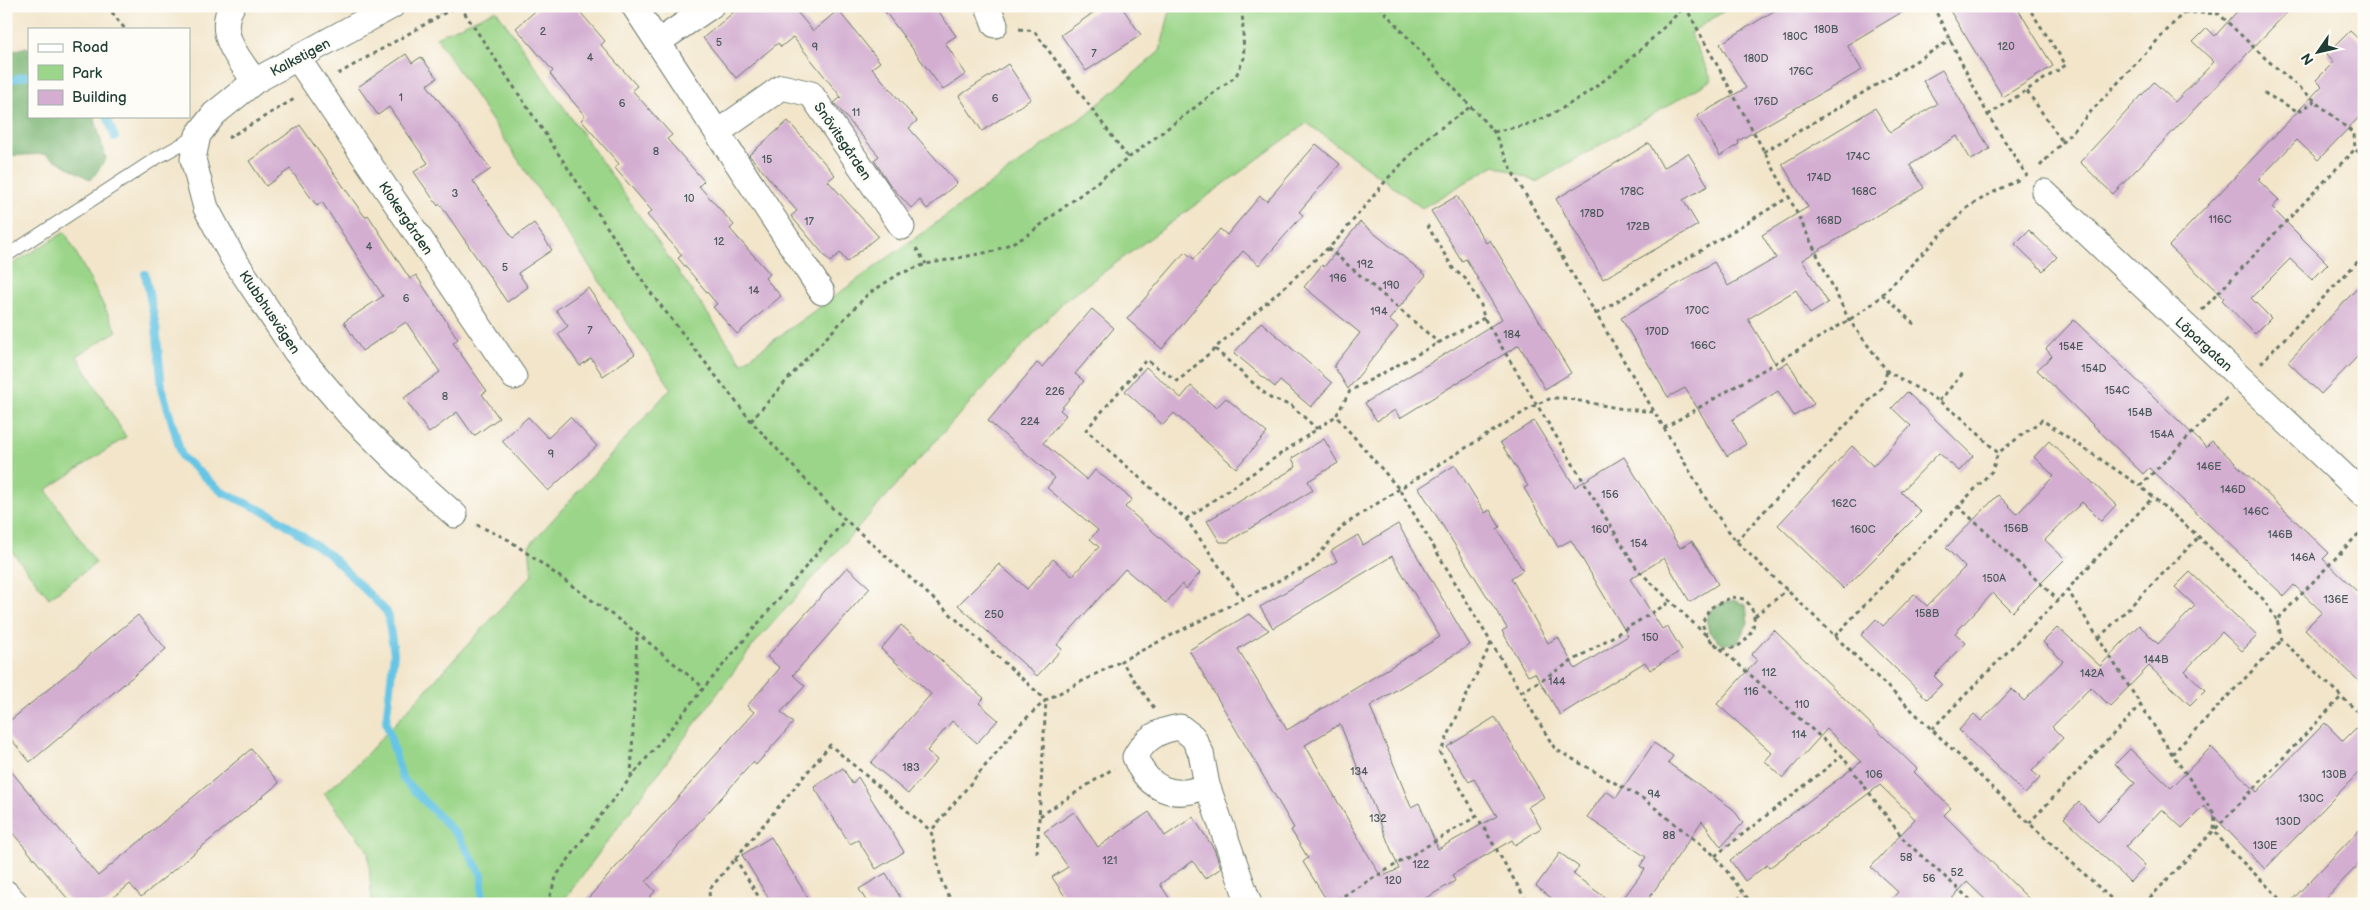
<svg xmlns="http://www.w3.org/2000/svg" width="2370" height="910" viewBox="0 0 2370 910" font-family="'Balsamiq Sans',sans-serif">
<rect width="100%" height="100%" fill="#fdfcf7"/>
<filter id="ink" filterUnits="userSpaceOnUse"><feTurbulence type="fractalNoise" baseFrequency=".02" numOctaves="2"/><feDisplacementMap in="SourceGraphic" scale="10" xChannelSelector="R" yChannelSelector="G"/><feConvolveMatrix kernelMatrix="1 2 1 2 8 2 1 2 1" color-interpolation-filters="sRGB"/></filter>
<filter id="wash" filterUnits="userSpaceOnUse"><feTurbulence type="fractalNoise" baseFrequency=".0096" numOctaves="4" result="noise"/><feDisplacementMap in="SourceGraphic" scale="20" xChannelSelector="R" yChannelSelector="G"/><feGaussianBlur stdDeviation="1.12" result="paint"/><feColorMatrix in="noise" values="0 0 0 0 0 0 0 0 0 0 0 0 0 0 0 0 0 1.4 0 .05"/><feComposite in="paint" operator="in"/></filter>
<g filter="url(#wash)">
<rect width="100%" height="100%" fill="#f2e5ca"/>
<path fill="#9bd589" stroke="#5d895e" d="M1171 6H1732L1690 33 1712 80 1536 182 1495 165 1422 208 1307 123 1063 302 966 407 755 643 561 904H372L368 851 324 793 353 769 532 575 529 546 671 388 436 37 496 10 742 363 1087 114 1160 51Z
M65 232 117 331 77 356 126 437 46 490 96 563 49 598 6 544V268Z"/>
<path fill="#7cb675" stroke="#4e7a54" d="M27 47 29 49V116H94L106 159 91 180 45 154 6 156V53Z
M1733 600 1746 605 1748 623 1737 643 1723 644 1709 632 1706 619 1713 608Z"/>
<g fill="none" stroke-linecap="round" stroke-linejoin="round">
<path stroke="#66c5e4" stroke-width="8" d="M6 81 29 75
M107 116 115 138
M145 274 156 327 162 388 182 457 222 492 274 516 331 556 387 612 394 653 386 722 402 778 458 836 482 875V904"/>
</g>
<g id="blocks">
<path fill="#d3aed1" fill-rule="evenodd" d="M541 6H575L605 41 601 45 637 86 632 90 672 135 667 139 704 181 699 186 734 225 730 229 770 274 765 278 781 296 737 334 713 307 717 304 678 258 682 255 647 215 652 211 615 168 619 164 581 120 585 116 550 74 553 71 516 28Z
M741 6H792L813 31 838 10 880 62 872 68 917 121 909 128 957 183 927 209 920 200 911 208 890 185 874 160 879 156 834 103 841 97 793 37 781 47 778 43 736 78 703 38Z
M881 6H935L956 36 945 43 966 74 943 90Z
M1103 6H1121L1141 35 1086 71 1061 35Z
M1782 6H1912L1847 45 1862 70 1738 141 1739 144 1720 156 1697 116 1746 88 1720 44Z
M1947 6H2016L2053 66 2003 97Z
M2242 6H2293L2113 194 2080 162 2154 82 2175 102 2214 62 2193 42 2207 28 2215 36Z
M2350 31 2364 44V112L2318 160 2297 140 2258 180 2279 200 2272 208 2328 264 2312 280 2290 259 2251 298 2271 318 2255 334 2222 300 2224 298 2169 246 2322 86 2316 80 2334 62 2327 54Z
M406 54 412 63 421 57 437 78 427 85 491 169 473 181 513 238 534 223 552 250 518 273 528 287 507 302 440 204 438 206 414 172 428 163 389 107 378 115 358 87Z
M1008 64 1031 99 982 131 959 96Z
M1942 70 1990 149 1971 160 1957 136 1910 165 1924 188 1802 260 1828 303 1810 314 1796 290 1748 319 1778 368 1788 362 1814 404 1794 416 1778 391 1732 420 1746 444 1727 456 1685 388 1668 397 1621 318 1714 262 1728 286 1776 258 1762 235 1808 207 1782 164 1875 108 1890 132 1937 104 1923 81Z
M788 121 835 175 828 181 878 236 847 262 840 253 830 262 791 216 797 211 749 155Z
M300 125 365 217 368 215 410 279 416 275 458 339 453 343 487 391 482 394 499 418 474 436 457 412 429 433 404 398 440 372 406 322 362 351 344 322 383 296 322 202 317 206 290 169 266 186 249 161Z
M1649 143 1663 168 1688 153 1698 169 1708 186 1683 200 1698 225 1603 279 1556 199Z
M1316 144 1340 164 1299 212 1303 215 1259 265 1243 251 1162 349 1127 319 1185 252 1194 259 1220 229 1227 235 1260 196 1267 201Z
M1457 196 1486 243 1490 240 1571 373 1545 389 1519 345 1400 418 1395 410 1377 421 1365 403 1502 319 1466 259 1462 261 1431 211Z
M1360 222 1426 275 1389 320 1398 327 1348 389 1334 366 1360 333 1304 287 1322 265 1324 267Z
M2029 230 2057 257 2043 271 2015 244Z
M2364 281V350L2321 394 2288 362Z
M588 288 635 354 603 376 591 358 580 366 558 334 568 326 556 310Z
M1092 309 1114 328 1075 374 1084 381 1060 410 1066 415 1043 443 1087 480 1095 470 1132 499 1125 507 1200 573 1186 589 1182 584 1166 603 1125 569 1057 645 1062 649 1037 676 958 605 999 564 1027 589 1053 559 1072 576 1099 547 1090 539 1098 530 1047 488 1055 478 988 421 1037 363 1042 367Z
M2074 320 2206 447 2212 441 2329 553 2323 559 2364 598V686L2305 629 2322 612 2294 585 2284 596 2149 468 2143 474 2037 370 2052 356 2046 349Z
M1261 322 1332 383 1311 407 1280 381 1275 387 1234 353Z
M1146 367 1181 398 1191 386 1216 408 1226 398 1267 433 1236 468 1174 413 1163 425 1125 391Z
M1907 392 1973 456 1959 471 1939 453 1901 492 1921 512 1844 589 1778 525 1852 446 1873 466 1911 426 1892 408Z
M528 417 548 438 570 417 597 446 548 491 502 441Z
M1534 421 1575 487 1624 457 1680 548 1692 541 1718 584 1690 602 1664 558 1630 579 1662 629 1667 626 1682 650 1650 670 1645 662 1560 715 1535 673 1528 676 1502 631 1507 628 1419 488 1455 465 1485 513 1490 510 1500 527 1497 529 1523 570 1511 578 1548 643 1558 637 1575 669 1628 636 1571 540 1558 547 1524 488 1528 486 1500 442Z
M1324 439 1338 463 1308 481 1313 490 1228 542H1220L1207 521 1296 467 1292 458Z
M2049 441 2116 505 2101 521 2082 502 2045 540 2065 559 2012 612 1993 593 1955 633 1966 643 1934 676 1942 684 1927 699 1861 635 1876 619 1883 626 1914 594 1927 606 1965 567 1946 548 1998 495 2017 514 2054 476 2034 457Z
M1398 524 1470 645 1370 706 1411 807 1419 803 1438 849 1497 816 1474 779 1469 782 1447 747 1495 717 1544 797 1528 807 1541 828 1515 845 1512 840 1452 875 1455 881 1416 904H1329L1303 862 1308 858 1291 830 1294 828 1189 650 1249 614 1269 630 1238 649 1287 730 1440 637 1392 556 1273 628 1260 607 1337 561 1331 551 1358 535 1363 545ZM1340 724 1399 869 1381 877 1305 745Z
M847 567 870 588 793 675 805 686 781 712 793 723 756 765 753 762 646 882 655 891 644 904H583L754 712 747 706 780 668 767 657Z
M2190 572 2257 636 2242 651 2222 632 2185 671 2205 690 2190 705 2149 666 2110 706 2091 687 2052 727 2063 738 2032 771 2040 778 2025 794 1959 730 1974 714 1981 721 2012 689 2024 701 2063 661 2043 642 2058 627 2100 666 2139 625 2158 644 2195 606 2175 587Z
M138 615 166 649 30 762 6 733V724Z
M901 625 984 698 979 703 998 720 977 743 952 721 927 751 937 760 908 794 871 763 931 694 881 649Z
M1774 630 1917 769 1914 772 1951 808 1944 815 2034 904H1990L1967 882 1947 904H1887L1898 892 1871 867 1915 819 1880 785 1769 868 1767 865 1745 881 1730 860 1861 762 1827 729 1783 778 1765 761 1772 753 1717 704 1757 660 1751 655Z
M2364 720V767L2265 869 2204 806 2182 828 2162 809 2144 828 2125 847 2145 866 2130 882 2064 818 2079 802 2098 821 2117 802 2135 783 2115 764 2130 749 2171 788 2211 747 2257 792 2325 723 2343 741Z
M1654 743 1673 756 1668 763 1733 809 1743 823 1721 847 1702 821 1645 904H1619L1645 869 1640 866 1646 857 1587 817 1606 791 1616 798Z
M251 749 279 783 141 897 130 884 106 904H72L6 825V765L98 876Z
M843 768 852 784 858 777 904 852 876 869 858 840 850 844 814 787Z
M1074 812 1098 847 1149 812 1165 836 1193 817 1214 849 1221 868 1205 879 1193 861 1160 884 1173 904H1070L1052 877 1068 867 1044 832Z
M2364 825V859L2320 904H2288Z
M771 837 806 895 811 904H772L749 866 742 855Z
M1560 853 1579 867 1573 874 1614 904H1559L1536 886Z
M886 873 904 904H868L859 889Z"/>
</g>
</g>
<g filter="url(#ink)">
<use href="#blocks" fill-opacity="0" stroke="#697868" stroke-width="1"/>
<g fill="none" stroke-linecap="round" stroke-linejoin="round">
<defs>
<path id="service" d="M6 256 155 159 198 135"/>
<path id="minor" d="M232 6C215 33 240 61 255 81L392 6
M634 6 822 292
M988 6 995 25
M658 42 711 6
M298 59 514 377
M255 81 214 114 198 135 193 159 206 208 233 258 296 352 348 413 409 474 455 515
M718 132 782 87 811 94 902 227
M2044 192 2364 495
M1207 785C1176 801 1148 790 1135 757 1145 738 1159 730 1180 727L1193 737 1201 753 1207 785 1249 904
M6 893 16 904"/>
</defs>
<use href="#service" stroke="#697868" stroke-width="14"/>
<use href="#minor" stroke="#697868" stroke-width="27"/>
<path stroke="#697868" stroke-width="3" stroke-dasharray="4 4" stroke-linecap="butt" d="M107 6 125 29
M437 6 440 14
M460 6 651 293 751 421 829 505 1046 700 1121 661
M1379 6 1494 132 1514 175 1596 314 1711 507 1736 541 2029 823 2117 904
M1685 6 1789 197 1849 320 1887 371 1939 401 1962 418 1998 453 2042 420 2140 486
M1933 6 1988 115 2027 176
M2027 6 2030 10 2036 6
M2184 12 2219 14 2266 59 2354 134 2355 149 2364 157
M1019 29 1034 31 1129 159
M338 74 457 6
M2027 91 2062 141
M2264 93 2299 112 2316 100
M1988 115 2066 65 2030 10
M1494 132C1509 128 1526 126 1539 120 1595 95 1642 50 1684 7
M228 138 296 98
M1764 152 1951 40
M2040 166 2184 12 2178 6
M1427 225 1454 270 1465 278 1481 305 1484 318 1637 569 1712 641 1842 756 1905 841 1975 904
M916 248 926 264
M1328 248 1439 343
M1882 294 1915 325
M2202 310 2355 149
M1596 314 1789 197
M1484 318 1350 391 1336 416 1399 489 1555 749 1645 800 1715 856 1752 904
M1215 349 1270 398 1292 406 1317 429
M2261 363 2364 255
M2227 398 2140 486 2199 537 2264 600 2277 620
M1939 401 1964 372
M751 421 803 362 868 294 899 274 926 264 994 251 1025 237 1236 76 1244 58 1242 6
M1664 428 1849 320 1875 302 1967 208 1988 195 2022 178
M1958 506 2058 600
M1186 519 1336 416
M477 525 509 540 637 633 704 688
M2364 528 2277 620 2282 640 2364 718
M1736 541 1883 386 1887 371
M2067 589 2172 754 2215 815 2214 830 2226 846 2286 904
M1732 597 1744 599C1777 627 1720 681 1702 623L1710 608Z
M1243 600 1186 519 1086 430 1146 360 1178 381 1336 241 1389 177 1428 137 1470 107
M1755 616 1787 590
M1835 636 1992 471 1998 453
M2099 638 2199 537
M1491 643 1440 753 1526 900 1531 904
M1521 692 1670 602
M1154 708 1121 661 1311 564 1343 526 1399 489 1537 404 1552 398H1564L1617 408 1654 412
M1932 729 2058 600 2153 497
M2172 754 2282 640
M631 777 637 634
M1040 816 1114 768
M2029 823 2141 705
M1037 853 1046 701
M1715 856 1842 756
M735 858 763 904
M547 904 557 875 607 807 692 702 845 520
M710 904 709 890 830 745 931 831
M953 904 942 883 931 831 1020 724 1046 700
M1330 904 1477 816
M1731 904 1744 894
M2144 904 2341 697"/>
<use href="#service" stroke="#fff" stroke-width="12"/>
<use href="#minor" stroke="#fff" stroke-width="25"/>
</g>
</g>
<g text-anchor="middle" stroke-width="5" stroke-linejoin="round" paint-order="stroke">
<g font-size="11" fill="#4c595b">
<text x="1826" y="33">180B</text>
<text x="543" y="35">2</text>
<text x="1795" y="40">180C</text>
<text x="719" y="46">5</text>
<text x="2006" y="50">120</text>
<text x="815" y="51">9</text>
<text x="1094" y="57">7</text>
<text x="590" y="61">4</text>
<text x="1756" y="62">180D</text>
<text x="1801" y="75">176C</text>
<text x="401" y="101">1</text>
<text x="995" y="102">6</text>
<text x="1766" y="105">176D</text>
<text x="622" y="107">6</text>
<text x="856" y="116">11</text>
<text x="656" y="155">8</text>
<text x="1858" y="160">174C</text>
<text x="767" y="163">15</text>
<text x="1819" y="181">174D</text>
<text x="1632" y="195">178C</text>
<text x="1864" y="195">168C</text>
<text x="455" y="197">3</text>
<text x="689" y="202">10</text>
<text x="1592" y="217">178D</text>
<text x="2220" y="223">116C</text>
<text x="1829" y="224">168D</text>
<text x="809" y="225">17</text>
<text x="1638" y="230">172B</text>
<text x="719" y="245">12</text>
<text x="369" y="250">4</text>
<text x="1365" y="268">192</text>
<text x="505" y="271">5</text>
<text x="1338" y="282">196</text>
<text x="1391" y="289">190</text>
<text x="754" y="294">14</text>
<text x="406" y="302">6</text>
<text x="1697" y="314">170C</text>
<text x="1379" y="315">194</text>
<text x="590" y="334">7</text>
<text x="1657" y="335">170D</text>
<text x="1512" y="338">184</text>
<text x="1703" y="349">166C</text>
<text x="2071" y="350">154E</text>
<text x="2094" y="372">154D</text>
<text x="2117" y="394">154C</text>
<text x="1055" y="395">226</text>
<text x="445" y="400">8</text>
<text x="2140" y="416">154B</text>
<text x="1030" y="425">224</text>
<text x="2162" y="438">154A</text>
<text x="551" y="458">9</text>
<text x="2209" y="470">146E</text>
<text x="2233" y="493">146D</text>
<text x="1610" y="498">156</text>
<text x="1844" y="507">162C</text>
<text x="2256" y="515">146C</text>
<text x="2016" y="532">156B</text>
<text x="1600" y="533">160</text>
<text x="1863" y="533">160C</text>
<text x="2280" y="538">146B</text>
<text x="1639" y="547">154</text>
<text x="2303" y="561">146A</text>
<text x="1994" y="582">150A</text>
<text x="2336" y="603">136E</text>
<text x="1927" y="617">158B</text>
<text x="994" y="618">250</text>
<text x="1650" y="641">150</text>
<text x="2156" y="663">144B</text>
<text x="1769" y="676">112</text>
<text x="2092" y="677">142A</text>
<text x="1557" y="685">144</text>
<text x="1751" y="695">116</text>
<text x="1802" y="708">110</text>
<text x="1799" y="738">114</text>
<text x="911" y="771">183</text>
<text x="1359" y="775">134</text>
<text x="1874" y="778">106</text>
<text x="2334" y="778">130B</text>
<text x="1654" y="798">94</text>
<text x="2311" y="802">130C</text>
<text x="1378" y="822">132</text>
<text x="2288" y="825">130D</text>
<text x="1669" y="839">88</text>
<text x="2265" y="849">130E</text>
<text x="1906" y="861">58</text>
<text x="1110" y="864">121</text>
<text x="1421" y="868">122</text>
<text x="1957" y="876">52</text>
<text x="1929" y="882">56</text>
<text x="1393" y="884">120</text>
</g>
<g font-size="14" fill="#1f3d34" stroke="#fdfcf7">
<text transform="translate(300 57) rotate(-28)" y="5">Kalkstigen</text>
<text transform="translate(843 141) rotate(56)" y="5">Snövitsgården</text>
<text transform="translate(406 218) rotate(56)" y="5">Klokergården</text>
<text transform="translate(270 312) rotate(56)" y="5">Klubbhusvägen</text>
<text transform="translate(2204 344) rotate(43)" y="5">Löpargatan</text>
</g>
</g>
<rect width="2370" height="910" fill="none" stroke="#fdfcf7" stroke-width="25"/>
<rect x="28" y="28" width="162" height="90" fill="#fdfcf7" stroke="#a4b0a9"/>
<rect x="38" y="44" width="25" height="8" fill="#ffffff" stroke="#a4b0a9"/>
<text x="72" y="52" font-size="15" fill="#1f3d34">Road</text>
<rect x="38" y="65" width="25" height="15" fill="#9bd589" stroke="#a4b0a9"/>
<text x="72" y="78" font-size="15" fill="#1f3d34">Park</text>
<rect x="38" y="90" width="25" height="15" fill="#d3aed1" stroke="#a4b0a9"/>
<text x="72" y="102" font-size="15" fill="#1f3d34">Building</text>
<g transform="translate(2318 52) rotate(236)" stroke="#fdfcf7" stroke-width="4" paint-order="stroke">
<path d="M0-4L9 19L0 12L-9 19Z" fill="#1f3d34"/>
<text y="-8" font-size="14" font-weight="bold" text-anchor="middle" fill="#1f3d34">N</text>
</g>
</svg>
